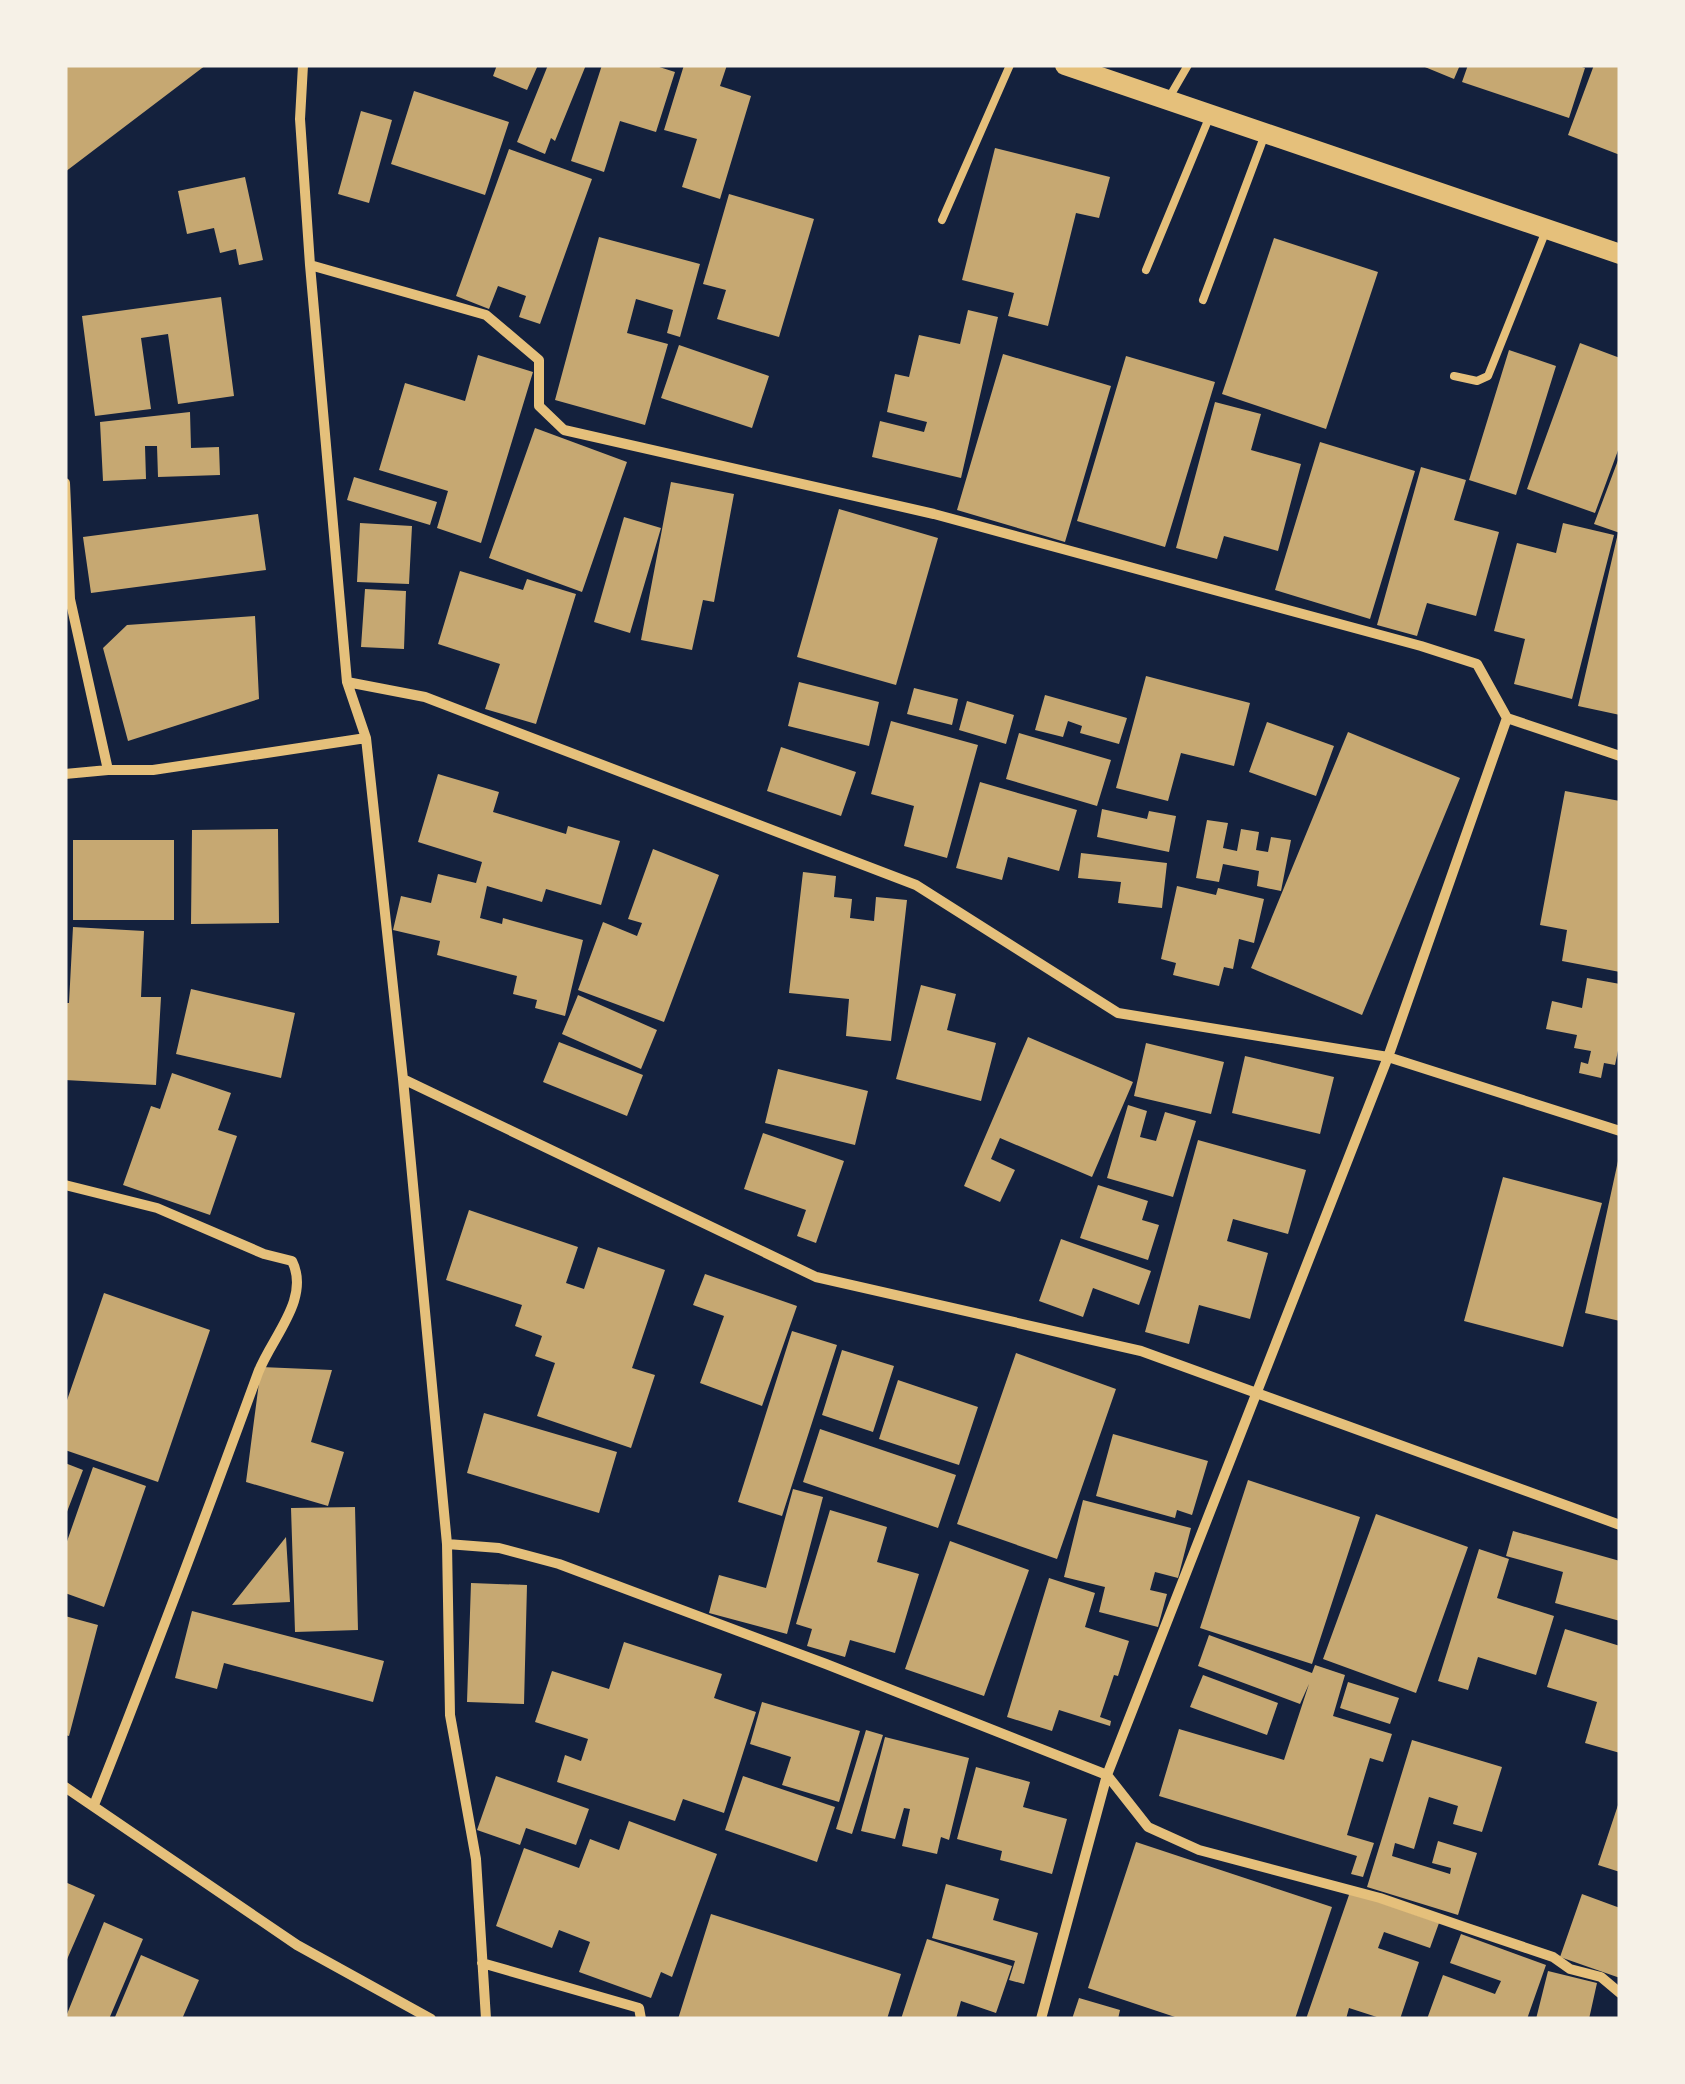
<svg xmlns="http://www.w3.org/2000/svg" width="1685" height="2084" viewBox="0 0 1685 2084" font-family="'Space Grotesk',sans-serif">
<rect width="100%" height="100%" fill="#14213d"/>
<path fill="#c6a872" d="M65 65H206L65 172Z
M497 65H538L527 90 493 76Z
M548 65H586L555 141 551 138 545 154 517 142Z
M602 65H653L675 72 656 132 620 121 604 172 571 161Z
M684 65H727L720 86 751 96 720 199 682 187 697 139 664 130Z
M1420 65H1460L1454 79Z
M1468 65H1576L1585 68 1569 118 1462 82Z
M1594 65H1620V155L1568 135Z
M414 91 509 122 485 195 391 164Z
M361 111 392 120 369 203 338 194Z
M995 148 1110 177 1099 218 1076 213 1048 326 1008 316 1014 293 962 280Z
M509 149 592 179 540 324 519 317 526 296 498 286 489 309 456 296Z
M245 177 263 260 239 265 236 249 220 253 214 228 187 234 178 191Z
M729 194 814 219 779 337 717 319 726 290 703 284Z
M599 237 700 264 680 337 667 333 673 310 636 299 627 333 668 344 645 425 555 400Z
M1274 238 1378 272 1326 429 1222 394Z
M221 297 234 396 178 404 168 334 141 338 151 409 95 416 82 316Z
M968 310 998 317 961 478 872 457 880 421 924 432 927 422 887 412 895 374 909 377 919 335 960 344Z
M1580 343 1620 358V445L1595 513 1527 489Z
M679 345 769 376 752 428 661 398Z
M1509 350 1556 366 1516 495 1469 480Z
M1003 354 1111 386 1065 542 957 510Z
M478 355 533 372 481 543 437 528 448 491 379 470 405 383 465 401Z
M1126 356 1215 382 1165 547 1077 521Z
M1215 402 1261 414 1251 450 1301 464 1278 551 1224 536 1217 559 1176 548Z
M190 412 191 448 219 447 220 475 158 477 157 446H145L146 479 103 481 100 422Z
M535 428 627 462 582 592 489 558Z
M1320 442 1415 471 1370 619 1275 590Z
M1620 455V533L1594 524Z
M1421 467 1466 480 1454 520 1499 532 1476 616 1427 603 1417 636 1377 625Z
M354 477 437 502 430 525 347 500Z
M671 482 734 494 714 602 703 600 692 650 641 640Z
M839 509 938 538 896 685 797 657Z
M258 514 266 570 91 593 83 537Z
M624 517 661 528 630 633 594 622Z
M360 523 412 526 409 584 357 582Z
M1563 523 1614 535 1572 699 1514 684 1525 639 1494 631 1517 543 1556 553Z
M1618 533H1620V715L1578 706Z
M460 571 523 590 527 579 576 594 536 724 485 709 500 664 438 644Z
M365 589 406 591 404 649 361 647Z
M255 616 259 699 128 741 103 648 127 625Z
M1146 676 1250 703 1234 766 1181 753 1168 801 1116 788Z
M799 682 879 702 869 746 788 726Z
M914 688 958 699 952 725 907 714Z
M1045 695 1127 718 1119 744 1080 733 1082 726 1068 721 1063 737 1035 730Z
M967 701 1014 715 1006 744 959 730Z
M891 721 978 745 947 858 904 846 914 806 871 794Z
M1267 722 1334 746 1316 796 1249 772Z
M1348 732 1460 778 1362 1015 1251 968Z
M1019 733 1111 760 1097 806 1006 779Z
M781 747 856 772 841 816 767 791Z
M438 774 499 792 493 812 566 834 568 826 620 841 601 905 546 889 542 902 487 886 480 918 502 924 503 918 583 940 565 1016 535 1008 537 1000 513 994 517 976 437 955 440 941 393 930 401 896 431 903 438 874 476 883 482 862 418 842Z
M980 782 1077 810 1059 871 1008 857 1002 880 956 868Z
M1565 791 1620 801V972L1562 961 1567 930 1540 925Z
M1102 809 1147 819 1149 811 1176 816 1169 852 1097 837Z
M1207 820 1228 823 1223 848 1237 851 1241 829 1259 832 1256 850 1268 852 1271 837 1291 840 1281 891 1257 886 1259 871 1223 864 1219 882 1196 878Z
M278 829 279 923 191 924 192 830Z
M73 840H174V920H73Z
M653 849 719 875 664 1022 578 990 603 922 637 936 642 923 628 919Z
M1081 853 1167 863 1162 908 1118 903 1121 882 1078 878Z
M803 872 836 876 834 897 852 899 850 918 874 921 876 897 907 900 891 1041 846 1036 849 999 789 993Z
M1177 886 1216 895 1218 888 1264 899 1254 943 1239 939 1233 969 1224 967 1219 986 1173 975 1176 963 1161 959Z
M73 927 144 931 141 997H161L156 1085 65 1080V1003H69Z
M1587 978 1620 984V1041L1615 1065 1604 1063 1601 1078 1579 1073 1581 1062 1588 1064 1591 1051 1574 1048 1577 1035 1546 1029 1552 1001 1582 1008Z
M921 985 956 994 947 1030 996 1043 981 1101 896 1079Z
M191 989 295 1013 281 1078 176 1054Z
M578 995 657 1030 641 1069 562 1034Z
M1028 1037 1133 1082 1092 1177 1000 1138 991 1159 1015 1170 1000 1202 964 1186Z
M559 1042 643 1075 627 1116 543 1082Z
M1146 1043 1224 1062 1211 1114 1134 1096Z
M1245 1056 1334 1077 1320 1134 1232 1113Z
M778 1069 868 1091 855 1145 765 1123Z
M172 1073 231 1093 218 1130 237 1136 210 1215 123 1185 151 1106 160 1109Z
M1128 1105 1147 1111 1140 1137 1156 1141 1165 1112 1196 1121 1173 1197 1107 1178Z
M763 1133 844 1161 816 1243 797 1236 806 1210 744 1189Z
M1198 1140 1306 1170 1288 1234 1233 1219 1227 1241 1268 1253 1250 1319 1199 1305 1189 1344 1145 1332Z
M1618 1161H1620V1321L1585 1313Z
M1503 1177 1602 1203 1563 1347 1464 1321Z
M1098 1185 1148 1201 1142 1220 1159 1225 1148 1260 1080 1238Z
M469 1210 578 1247 566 1283 584 1289 598 1247 665 1270 632 1368 655 1375 631 1448 537 1416 555 1363 535 1356 542 1336 515 1326 522 1305 446 1280Z
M1061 1239 1151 1271 1139 1305 1093 1288 1083 1317 1039 1301Z
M705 1274 797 1306 762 1406 700 1383 724 1316 693 1305Z
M104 1293 210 1330 158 1482 65 1450V1406Z
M792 1331 837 1345 782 1516 738 1502Z
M842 1350 894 1366 873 1432 822 1415Z
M1016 1353 1116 1389 1057 1559 957 1524Z
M261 1367 332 1370 311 1442 344 1452 328 1506 246 1482Z
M898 1380 978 1407 959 1465 879 1439Z
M484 1413 617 1452 599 1513 467 1473Z
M820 1429 956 1475 938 1528 803 1482Z
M1113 1434 1208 1461 1192 1515 1177 1510 1175 1518 1096 1496Z
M65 1463 83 1470 65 1517Z
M93 1467 146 1486 104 1607 65 1593V1547Z
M1248 1480 1360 1517 1312 1664 1200 1628Z
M793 1489 823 1497 787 1634 709 1613 719 1575 766 1588Z
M1083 1500 1191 1528 1178 1578 1155 1572 1150 1590 1167 1594 1158 1627 1099 1612 1105 1587 1064 1577Z
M355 1507 358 1630 295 1632 291 1508Z
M830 1510 887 1527 877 1562 919 1574 895 1653 850 1640 845 1657 807 1646 812 1629 796 1624Z
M1376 1514 1468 1547 1416 1693 1323 1659Z
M1513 1531 1620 1561V1621L1555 1603 1563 1572 1506 1556Z
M286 1537 290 1602 232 1605Z
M950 1541 1029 1570 984 1696 905 1669Z
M1479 1549 1509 1559 1497 1598 1554 1616 1536 1675 1478 1657 1468 1690 1438 1681Z
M1049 1578 1095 1593 1085 1627 1129 1641 1118 1676 1114 1675 1100 1717 1111 1721 1110 1726 1059 1710 1052 1731 1007 1717Z
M471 1583 527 1585 524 1704 467 1702Z
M192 1611 384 1661 373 1702 224 1663 217 1689 175 1678Z
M65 1616 98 1625 69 1736 65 1735Z
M1565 1629 1620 1646V1753L1585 1743 1597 1702 1547 1687Z
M1209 1635 1312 1673 1315 1665 1345 1675 1333 1716 1392 1734 1383 1762 1370 1758 1347 1835 1374 1843 1363 1877 1351 1874 1357 1856 1159 1796 1179 1729 1284 1760 1309 1684 1300 1704 1198 1666Z
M624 1642 722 1674 714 1698 756 1712 724 1813 683 1799 675 1821 557 1782 565 1755 581 1761 588 1739 535 1722 552 1671 609 1689Z
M1203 1675 1278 1703 1267 1735 1190 1707Z
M1348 1682 1399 1698 1390 1724 1340 1708Z
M762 1702 860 1731 839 1802 782 1785 791 1757 750 1744Z
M866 1730 883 1735 852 1834 836 1829Z
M885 1737 969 1758 949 1840 941 1837 937 1854 902 1846 910 1809 904 1808 895 1839 861 1831Z
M1412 1740 1502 1767 1482 1832 1453 1824 1458 1806 1429 1797 1414 1849 1395 1843 1392 1856 1450 1874 1451 1868 1432 1863 1438 1841 1477 1853 1458 1915 1367 1887Z
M976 1767 1030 1782 1023 1807 1067 1819 1052 1874 1000 1860 1002 1851 957 1839Z
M496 1776 589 1809 576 1845 526 1828 520 1845 477 1830Z
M743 1776 835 1807 817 1862 725 1830Z
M1620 1799V1872L1598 1865Z
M629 1821 717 1854 672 1977 661 1972 651 1998 579 1972 590 1942 559 1930 552 1948 496 1926 524 1848 579 1868 590 1839 619 1850Z
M1136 1842 1332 1907 1295 2019H1181L1088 1988Z
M65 1882 95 1895 65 1964Z
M946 1884 999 1899 993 1920 1038 1933 1024 1984 1009 1980 1015 1961 932 1938Z
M1350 1892 1439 1923 1430 1948 1384 1932 1378 1948 1419 1962 1400 2019H1383L1349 2008 1346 2019H1306Z
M1582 1894 1620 1908V1978L1560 1957Z
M711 1914 901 1974 887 2019H678Z
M104 1922 143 1939 109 2019H65Z
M1461 1934 1546 1965 1527 2019H1427L1443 1975 1495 1994 1501 1981 1450 1963Z
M927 1939 1012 1966 996 2013 961 2001 956 2019H901Z
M141 1955 199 1980 182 2019 115 2017Z
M1548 1971 1597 1983 1589 2019H1536Z
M1079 1998 1120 2010 1118 2019H1072Z"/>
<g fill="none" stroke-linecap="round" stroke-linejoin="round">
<path stroke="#e5c07b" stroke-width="8" d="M1170 96 1188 65
M942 220 1010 65
M1146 270 1209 118
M1203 300 1264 137
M1454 376 1477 381 1488 376 1545 233"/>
<path stroke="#e5c07b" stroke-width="10" d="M303 65 300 119 310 265 347 682 366 738 403 1079 447 1544 450 1715 476 1859 486 2019
M310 265 486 315 539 360V406L564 430 934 514 1421 646 1477 664 1507 718 1388 1057 1107 1775 1041 2019
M65 483 70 599 108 770H153L366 738
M347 682 425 697 916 885 1118 1013 1388 1057 1620 1131
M1507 718 1620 756
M65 774 108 770
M403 1079 816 1277 1141 1351 1620 1525
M65 1185 157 1208 264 1254 292 1261C311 1299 271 1338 258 1373 205 1518 151 1662 94 1805
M447 1544 499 1548 559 1564 826 1664 1107 1775 1148 1827 1199 1850 1380 1898 1467 1928 1553 1957 1570 1969 1601 1977 1620 1993
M65 1787 297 1945 431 2019
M482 1963 639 2008 641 2019"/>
<path stroke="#e5c07b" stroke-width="20" d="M1065 65 1620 254"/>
</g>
<rect width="1685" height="2084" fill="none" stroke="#f6f1e7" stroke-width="135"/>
</svg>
